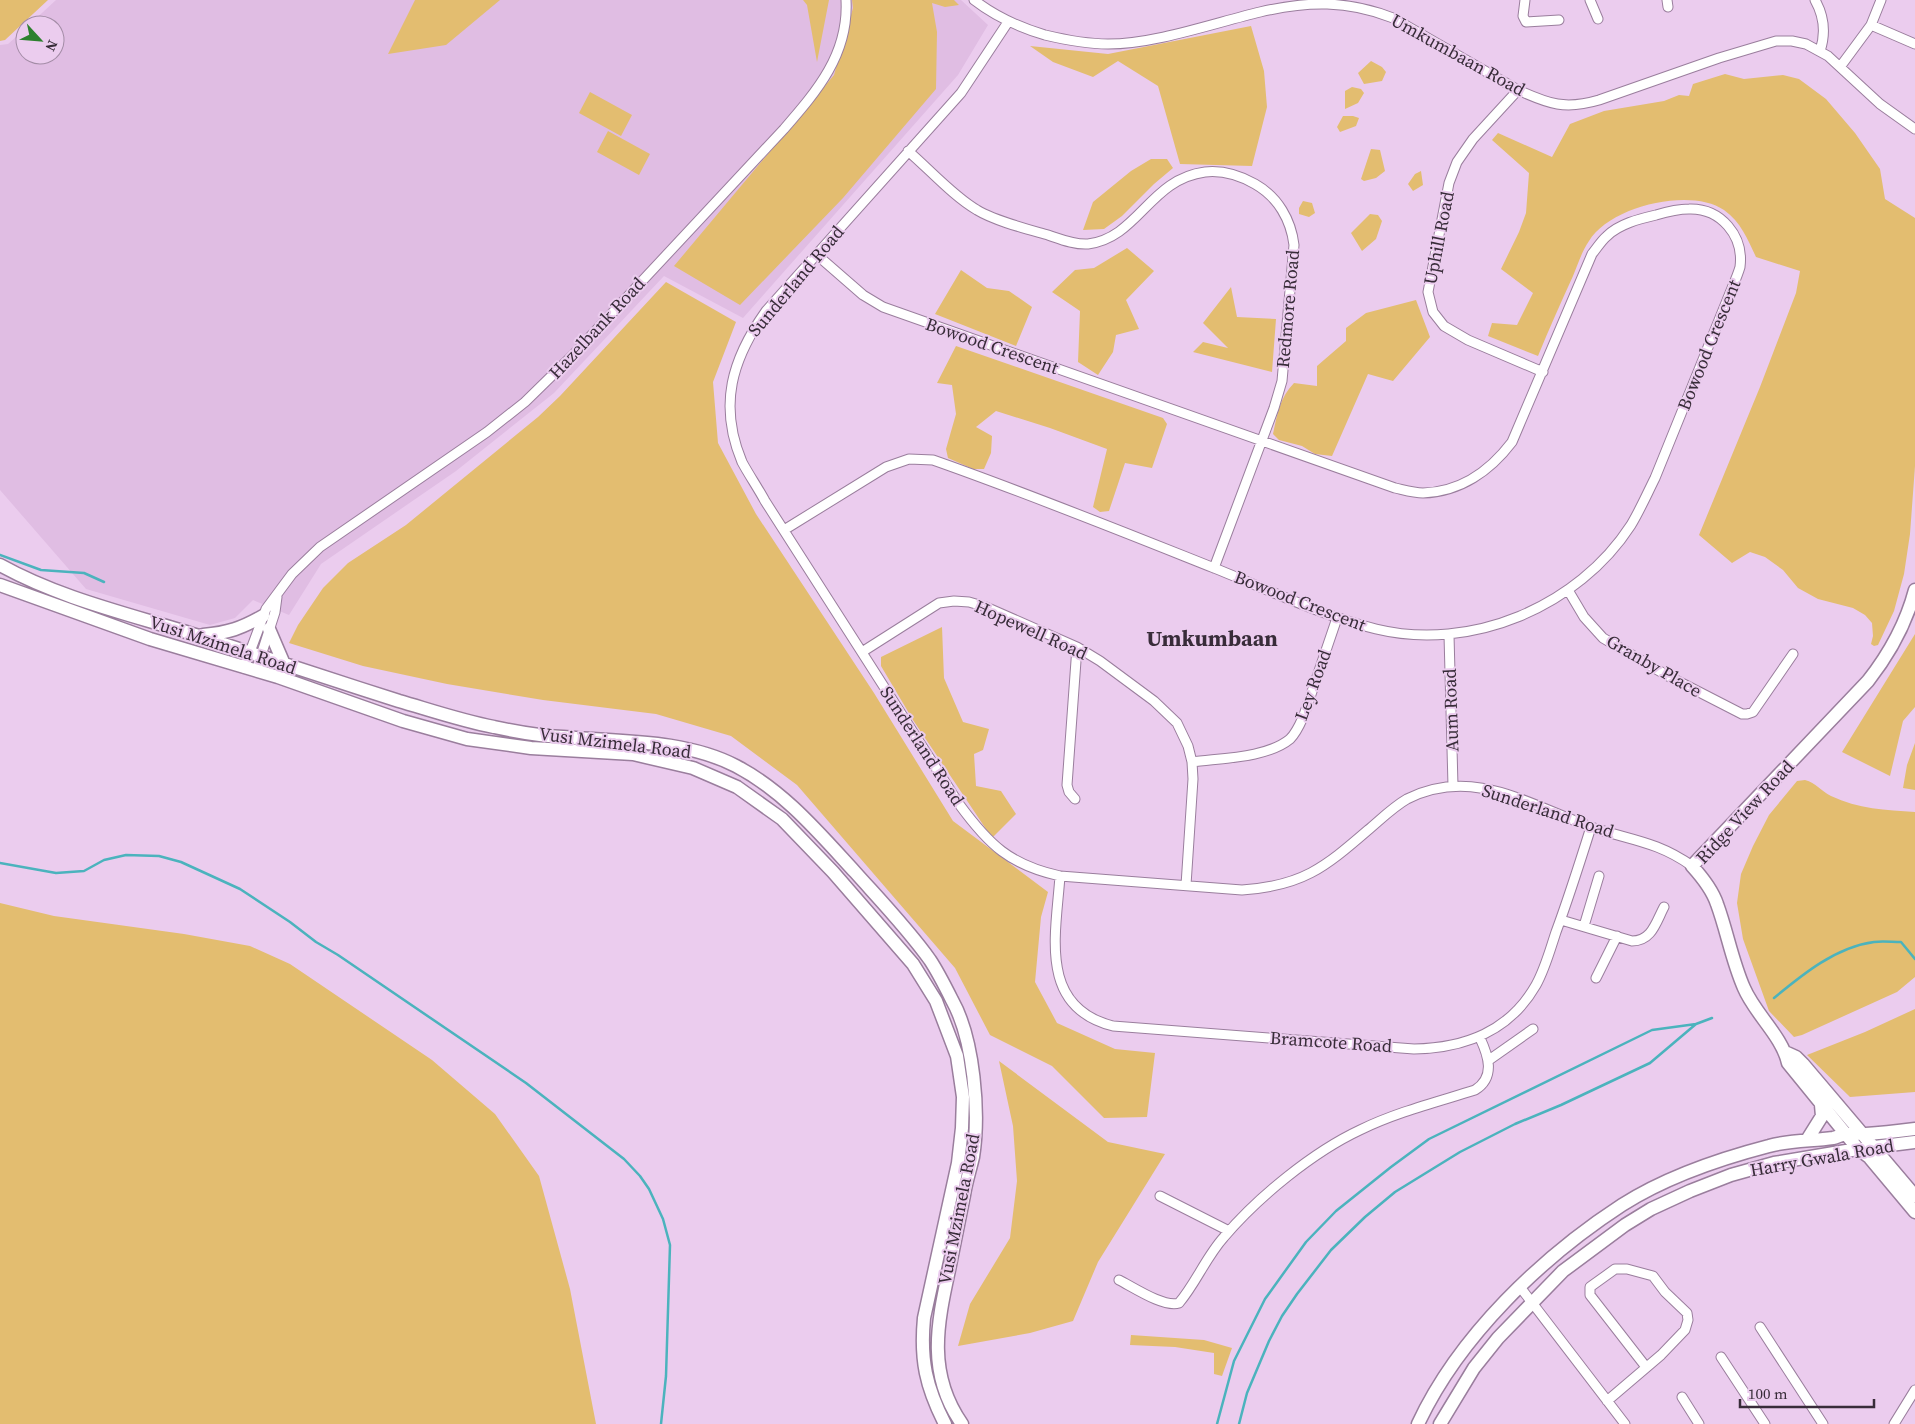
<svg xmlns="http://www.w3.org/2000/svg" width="1915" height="1424" viewBox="0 0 1915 1424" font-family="'Source Serif 4',serif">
<rect width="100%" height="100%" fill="#ebccee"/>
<path fill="#e0bde3" d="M56 0H961L988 25 958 75 743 318 664 276 554 393 456 471 321 564 289 615 253 600 235 618 210 625 86 589 0 490V45L8 44 25 29V55H55V25H29Z"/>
<path fill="#e3bd70" d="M0 0H48L5 40 0 41Z
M415 0H500L446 45 388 54Z
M803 0H829L817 62 807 5Z
M852 0H954L959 5 945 7 932 3 937 32 936 89 843 198 740 305 674 266 834 75 853 8Z
M1251 26 1264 71 1267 107 1252 166 1180 164 1158 86 1118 61 1093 77 1053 62 1030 46 1108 54Z
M1371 61 1382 67 1386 72 1382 81 1364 84 1358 73Z
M1725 74 1744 79 1783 75 1799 79 1826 99 1855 133 1880 169 1885 199 1915 218V466L1910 534 1904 574 1894 611 1878 645 1874 646 1871 644 1873 636 1872 623 1865 615 1853 608 1818 599 1798 588 1783 570 1765 557 1750 552 1732 563 1699 535 1760 387 1796 293 1800 271 1756 257C1748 240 1741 222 1724 210 1691 187 1610 206 1589 241 1582 251 1578 264 1573 276 1561 302 1549 329 1538 356L1488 336 1492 323 1517 325 1533 293 1501 269 1519 232 1526 213 1529 173 1492 140 1498 133 1552 157 1570 124 1604 111 1664 101 1679 95 1689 96 1693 84Z
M1352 87 1361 89 1364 93 1358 103 1345 109V91Z
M590 92 632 115 621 136 579 113Z
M1343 116H1353L1359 118 1356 126 1340 132 1337 127Z
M608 131 650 154 639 175 597 152Z
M1371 149 1380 150 1385 171 1376 178 1364 181 1361 179Z
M1151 159H1167L1173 168 1154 184 1122 216 1104 229 1083 230 1093 202 1131 171Z
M1421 171 1423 185 1413 191 1408 184 1415 174Z
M1303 201 1312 203 1315 213 1309 217 1299 214V208Z
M1370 214 1378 215 1382 221 1376 239 1362 251 1351 233Z
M1127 248 1154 271 1126 300 1139 329 1116 335 1113 352 1098 375 1078 362 1080 311 1052 292 1075 270 1094 268Z
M961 270 987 288 1009 291 1032 307 1016 346 935 314Z
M666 282 736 322 713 382 718 443 756 514 874 693 953 821 1048 892 1041 917 1035 982 1057 1023 1115 1049 1155 1053 1147 1117 1104 1118 1052 1066 990 1035 955 968 797 785 731 736 656 714 543 700 447 684 363 666 289 643 298 625 323 588 348 563 406 525 538 417 560 396Z
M1231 287 1237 317 1276 319 1272 372 1193 352 1203 342 1228 348 1203 323Z
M1416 300 1430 337 1393 381 1368 374 1332 456 1315 454 1302 446 1279 440 1273 434C1277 415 1280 397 1294 383L1317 386V366L1346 341V328L1366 313Z
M956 346 1163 418 1167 424 1152 468 1125 463 1109 511 1100 512 1093 507 1107 449 1050 428 996 411 976 427 992 436 991 453 984 469H973L948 458 946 449 956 414 952 385 937 383Z
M942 627 944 678 963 722 989 729 983 750 974 754 976 786 1001 791 1016 814 992 838 913 720 881 666V657Z
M1915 634V707L1903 721 1890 776 1842 752Z
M1915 743V790L1903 788 1907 765Z
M1805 780C1816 783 1821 791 1831 796 1858 809 1886 810 1915 812V977L1897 992 1802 1035 1794 1037 1769 1011 1743 939 1737 903 1741 874 1753 846 1769 815 1797 781Z
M0 903 54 916 184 934 250 946 290 964 432 1060 495 1114 539 1176 570 1289 596 1424H0Z
M1915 1009V1092L1850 1097 1807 1055 1865 1032Z
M999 1061 1108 1142 1165 1154 1098 1262 1073 1321 1030 1333 958 1346 970 1304 1010 1238 1017 1181 1013 1126Z
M1131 1335 1204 1340 1232 1348 1222 1376 1214 1374V1353L1175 1347 1130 1345Z"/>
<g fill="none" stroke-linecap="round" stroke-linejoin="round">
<path stroke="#4bb3bd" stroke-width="2.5" d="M0 555 41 570 84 573 104 582
M0 863 56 873 84 871 104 860 126 855 159 856 181 862 240 889 290 922 316 942 338 955 526 1083 624 1159 640 1176 649 1189 663 1219 670 1245 666 1376 661 1424
M1774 998C1803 974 1836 947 1874 942 1882 941 1892 942 1901 942L1915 959
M1217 1424 1234 1361 1265 1299 1306 1242 1336 1211 1391 1167 1429 1139 1652 1030 1696 1024
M1239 1424 1247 1393 1269 1341 1282 1316 1297 1294 1331 1250 1365 1217 1395 1192 1460 1152 1515 1124 1561 1105 1650 1063 1696 1024 1712 1018"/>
<defs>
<path id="street" d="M974 0C996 17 1018 27 1045 35 1066 40 1087 44 1108 44 1155 44 1214 23 1260 12 1308 1 1347 0 1393 18L1518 90C1549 104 1565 110 1599 100L1719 58 1776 41H1792L1806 44 1828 56 1880 104 1915 129
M1525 0 1523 16 1526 22 1559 20
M1590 0 1598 19
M1667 0 1668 7
M1815 0C1824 16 1826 33 1820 51
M1008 22 961 93 766 311C732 359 718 405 742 462 749 475 758 488 765 501L959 804C989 845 1010 865 1060 876L1242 890C1302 886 1324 868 1368 830 1380 820 1393 807 1407 799 1473 766 1529 805 1591 827 1629 840 1657 841 1692 866
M1871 25 1881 0
M1840 67 1871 25 1915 44
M1518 90 1473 139 1457 162 1449 183 1428 292 1433 312 1444 326 1468 340 1543 372
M908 151C928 168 954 197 977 210 995 221 1027 229 1048 235 1060 239 1075 245 1088 244 1138 238 1150 179 1205 172 1223 170 1239 175 1255 184 1278 197 1291 220 1294 245L1282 381 1274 408 1214 568
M784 530 886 467 909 459 933 460C1027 493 1121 531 1214 568 1267 589 1320 615 1376 629 1471 652 1578 607 1631 525 1640 510 1647 494 1655 478L1732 288C1735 281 1738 274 1740 267 1744 236 1721 208 1689 209 1678 209 1666 212 1656 215 1639 219 1619 224 1607 236 1601 241 1597 248 1592 254L1512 442C1490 471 1460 492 1423 493 1414 493 1404 490 1395 488L883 307 863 295 816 254
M1568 590 1584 617 1603 638 1668 676 1742 714H1747L1753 712 1793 654
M1449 635 1453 786
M862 652 939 603 954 601 969 602 986 607 1077 647 1100 661 1154 701 1177 723 1188 746 1192 762 1193 779 1186 885
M244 668 266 609 292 574 320 547 487 432 525 402 573 355 784 129C817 91 849 54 846 0
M256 671 275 612 277 597
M1192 762C1221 758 1267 758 1290 739 1297 732 1300 724 1304 715L1337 618
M1075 799 1069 792 1067 785 1077 647
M1060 876C1056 934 1038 1007 1113 1026L1414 1049C1465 1048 1509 1032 1536 985 1545 969 1550 950 1556 932 1569 897 1580 862 1591 827
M1561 920 1632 941C1652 941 1656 922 1664 907
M1584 926 1599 876
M1596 978 1617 936
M1489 1060 1533 1029
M1160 1196 1229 1231
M1119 1280C1133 1287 1164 1308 1179 1303 1196 1283 1206 1257 1224 1237 1258 1197 1313 1152 1360 1130 1397 1112 1437 1102 1475 1090 1496 1077 1488 1055 1480 1038
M1520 1287 1625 1424
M1760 1327 1823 1424
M1721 1357 1765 1424
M1682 1397 1699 1424
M1607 1401 1661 1355 1685 1330 1688 1320 1687 1313 1665 1292 1653 1276 1627 1269H1615L1590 1287V1295L1646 1367
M1894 1424 1915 1390"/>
<path id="secondary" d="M0 565C63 600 134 615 202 637 267 658 333 680 399 701 430 710 462 721 494 727 517 732 540 736 563 737 619 742 684 739 736 766 784 791 819 833 855 872 880 900 908 929 930 960 938 972 945 986 952 1000 974 1039 980 1113 973 1157 970 1170 966 1182 964 1195 959 1220 954 1245 949 1270 937 1325 927 1374 962 1424
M0 585 150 639 278 677 403 721 467 739 531 748 633 754 693 768 737 787 782 819 833 872 913 964 936 1001 957 1056 963 1097 962 1128 958 1163 924 1318C920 1360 926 1387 945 1424
M1915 590C1906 624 1890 653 1868 681L1692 866C1702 877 1712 889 1717 904 1727 931 1732 961 1744 988 1755 1014 1782 1036 1788 1063L1858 1149 1869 1157 1915 1212
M269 629 284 664
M203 635C228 633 242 628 263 616
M1785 1052 1796 1057 1803 1064 1915 1196
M1807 1140 1822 1116 1821 1105
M1418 1424C1459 1336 1542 1257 1622 1205 1666 1177 1719 1159 1769 1146 1790 1140 1812 1141 1833 1138 1838 1137 1842 1134 1847 1134 1853 1133 1860 1134 1866 1134 1882 1133 1899 1131 1915 1129
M1440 1424 1474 1368 1498 1338 1563 1271 1625 1225 1651 1209 1690 1191 1731 1175 1774 1163 1858 1149 1915 1142"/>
</defs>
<use href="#street" stroke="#9a7e9d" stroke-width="11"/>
<use href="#secondary" stroke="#9a7e9d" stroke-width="15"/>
<use href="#street" stroke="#fff" stroke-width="9"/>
<use href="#secondary" stroke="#fff" stroke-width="12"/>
</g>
<g text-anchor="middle" stroke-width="4" stroke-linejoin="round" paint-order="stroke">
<g font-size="18" fill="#382c39" stroke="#ebccee">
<text transform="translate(1458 55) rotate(29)" y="6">Umkumbaan Road</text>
<text transform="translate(1439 238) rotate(-79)" y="6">Uphill Road</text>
<text transform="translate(796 281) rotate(-50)" y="6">Sunderland Road</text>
<text transform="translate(1288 309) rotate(-85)" y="6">Redmore Road</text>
<text transform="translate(597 328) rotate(-47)" y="6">Hazelbank Road</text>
<text transform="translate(1709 345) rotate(-68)" y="6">Bowood Crescent</text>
<text transform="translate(992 346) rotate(19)" y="6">Bowood Crescent</text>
<text transform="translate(1300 601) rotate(21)" y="6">Bowood Crescent</text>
<text transform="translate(1031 630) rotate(24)" y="6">Hopewell Road</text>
<text transform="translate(223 645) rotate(18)" y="6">Vusi Mzimela Road</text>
<text transform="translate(1654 666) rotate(30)" y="6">Granby Place</text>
<text transform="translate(1313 685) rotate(-70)" y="6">Ley Road</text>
<text transform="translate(1451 710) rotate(-92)" y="6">Aum Road</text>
<text transform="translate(615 743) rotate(7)" y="6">Vusi Mzimela Road</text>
<text transform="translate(922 746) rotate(57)" y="6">Sunderland Road</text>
<text transform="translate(1548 811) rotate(18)" y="6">Sunderland Road</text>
<text transform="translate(1745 812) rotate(-47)" y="6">Ridge View Road</text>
<text transform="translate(1331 1042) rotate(4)" y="6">Bramcote Road</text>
<text transform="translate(1822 1158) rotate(-10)" y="6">Harry Gwala Road</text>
<text transform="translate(959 1209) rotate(-79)" y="6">Vusi Mzimela Road</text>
</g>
<g font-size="22" font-weight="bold" fill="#382c39" stroke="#ebccee">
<text x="1212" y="646">Umkumbaan</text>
</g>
</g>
<g transform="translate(40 40) rotate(116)"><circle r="24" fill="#ebccee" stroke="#a38ca6"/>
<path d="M0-4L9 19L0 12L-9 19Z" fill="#2c802e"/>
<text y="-8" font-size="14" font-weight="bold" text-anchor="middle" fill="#382c39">N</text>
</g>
<path d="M1740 1399v8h134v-8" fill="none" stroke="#382c39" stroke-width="2.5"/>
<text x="1748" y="1399" font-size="15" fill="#382c39" stroke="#ebccee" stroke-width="4" paint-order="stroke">100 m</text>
</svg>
